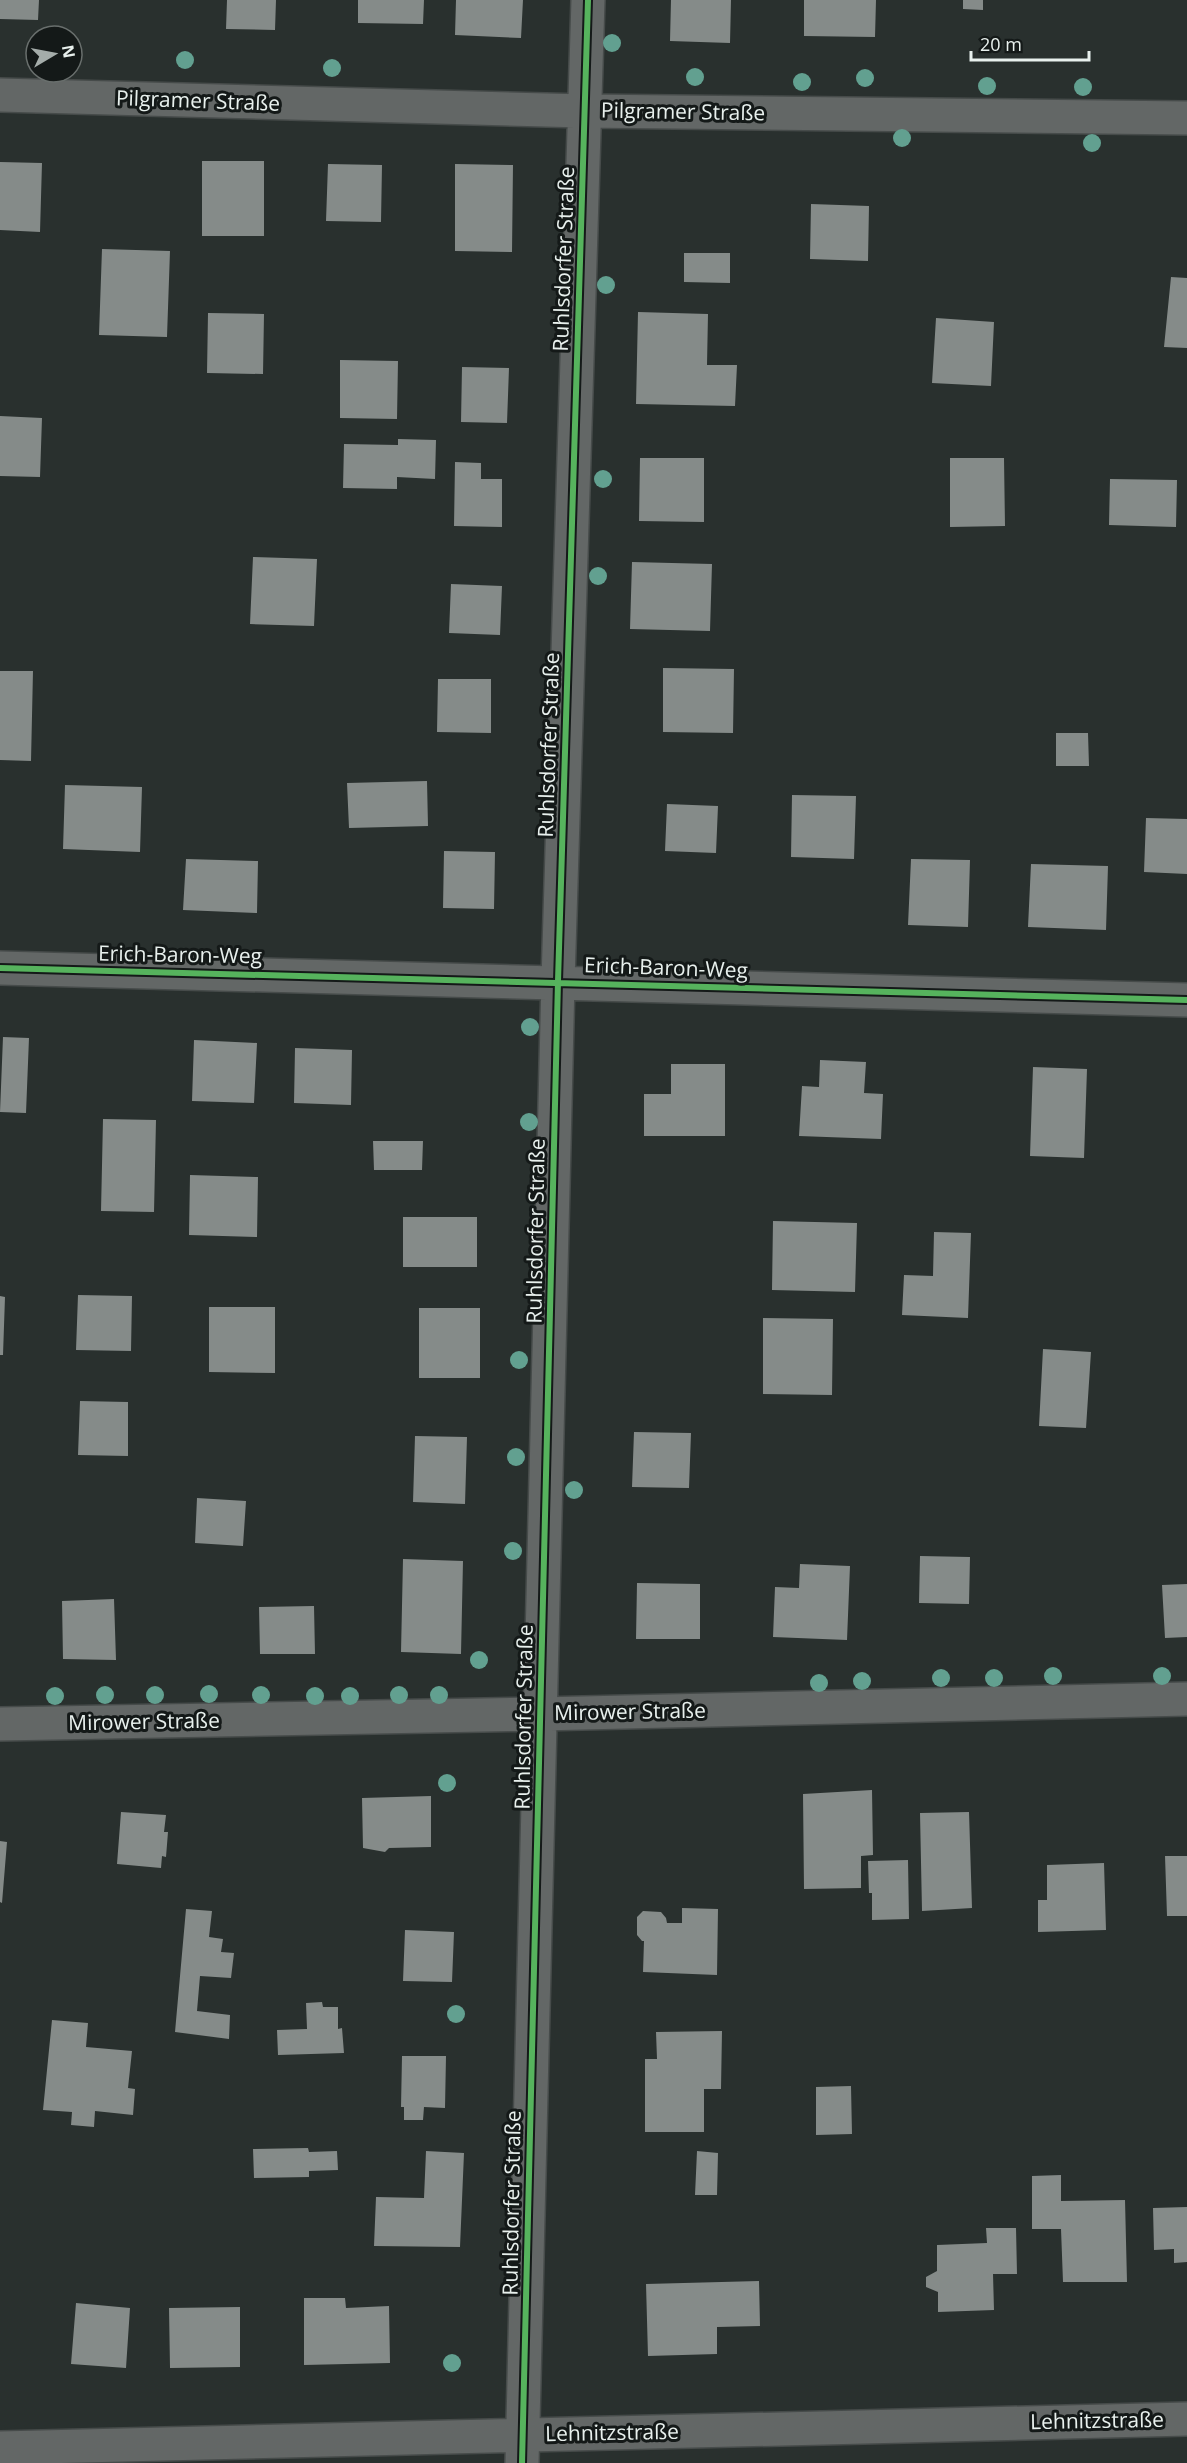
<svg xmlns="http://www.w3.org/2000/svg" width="1187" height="2463" viewBox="0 0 1187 2463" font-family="'Open Sans',sans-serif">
<rect width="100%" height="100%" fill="#29302e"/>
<path fill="#858b89" d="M0 0H39L38 20 0 19Z
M227 0H276L275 30 226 29Z
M358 0H424L423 24 358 23Z
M456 0H523L521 38 455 35Z
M671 0H731L730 43 670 41Z
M804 0H876L875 37 804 36Z
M963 0H983V10L963 9Z
M202 161H264V236H202Z
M0 162 42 163 40 232 0 230Z
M328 164 382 165 381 222 326 221Z
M455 164 513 165 512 252 455 251Z
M811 204 869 206 868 261 810 259Z
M102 249 170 251 167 337 99 335Z
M684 253H730V283L684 282Z
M1171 277 1187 278V348L1164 347Z
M638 312 708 314 707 365H737L735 406 636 404Z
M208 313 264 314 263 374 207 373Z
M936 318 994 322 991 386 932 383Z
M340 360 398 361 397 419 340 418Z
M462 367 509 368 507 423 461 422Z
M0 416 42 418 40 477 0 476Z
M398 439 436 440 435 479 397 477V489L343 488 344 444 398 445Z
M640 458H704V522L639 521Z
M950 458H1004L1005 526 950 527Z
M455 462 481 463V479H502V527L454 526Z
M1110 479 1177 480 1176 527 1109 525Z
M253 557 317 559 314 626 250 624Z
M632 562 712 564 710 631 630 629Z
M451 584 502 586 500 635 449 633Z
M663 668 734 669 733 733 663 732Z
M0 671H33L31 761 0 760Z
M438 679H491V733L437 732Z
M1056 733H1088L1089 766H1056Z
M427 781 428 826 349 828 347 783Z
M65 785 142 787 140 852 63 849Z
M792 795 856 796 854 859 791 857Z
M667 804 718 806 716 853 665 851Z
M1146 818 1187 819V874L1144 872Z
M444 851 495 852 494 909 443 908Z
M186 859 258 861 257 913 183 910Z
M911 859 970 860 968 927 908 925Z
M1031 864 1108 866 1106 930 1028 927Z
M3 1037 29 1038 26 1113 0 1112Z
M194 1040 257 1043 254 1103 192 1101Z
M295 1048 352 1050 351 1105 294 1103Z
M820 1060 866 1062 864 1093 883 1094 881 1139 799 1136 802 1086 819 1087Z
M671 1064H725V1136H644V1094H671Z
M1033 1067 1087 1069 1084 1158 1030 1156Z
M103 1119 156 1120 154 1212 101 1211Z
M373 1141H423L422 1170H374Z
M190 1175 258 1177 257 1237 189 1235Z
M403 1217H477V1267H403Z
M773 1221 857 1223 855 1292 772 1290Z
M934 1232 971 1233 968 1318 902 1315 904 1275 933 1276Z
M78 1295 132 1296 131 1351 76 1350Z
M0 1296 5 1297 3 1355H0Z
M209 1307H275V1373L209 1372Z
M419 1308H480V1378H419Z
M763 1318 833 1319 832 1395 763 1394Z
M1043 1349 1091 1352 1086 1428 1039 1426Z
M80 1401 128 1402V1456L78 1455Z
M634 1432 691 1433 689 1488 632 1487Z
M415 1436 467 1437 465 1504 413 1502Z
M197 1498 246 1501 243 1546 195 1543Z
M920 1556 970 1557 969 1604 919 1603Z
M403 1559 463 1561 461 1654 401 1652Z
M800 1564 850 1566 847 1640 773 1637 775 1587 799 1588Z
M637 1583 700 1584V1639H636Z
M1187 1584V1637L1165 1638 1162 1585Z
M114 1599 116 1660 63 1659 62 1601Z
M314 1606 315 1654H260L259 1607Z
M872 1790 873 1855 861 1856V1888L804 1889 803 1794Z
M431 1796V1847L389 1848 385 1852 363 1848 362 1798Z
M121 1812 166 1815 164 1832H168L166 1857 162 1856 161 1868 117 1864Z
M969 1812 972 1908 922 1911 920 1813Z
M0 1841 7 1842 2 1903 0 1902Z
M1165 1856H1187V1916H1167Z
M908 1860 909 1919 872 1920V1893H869L868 1861Z
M1104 1863 1106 1930 1038 1932V1900H1047V1865Z
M682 1908 718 1909 717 1975 643 1972 644 1941H642L637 1935V1917L643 1911 661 1912 666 1918 667 1923H682Z
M186 1909 212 1911 209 1937 223 1939 221 1952 234 1953 231 1978 200 1976 197 2011 230 2015 229 2039 175 2032Z
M405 1930 454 1932 452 1982 403 1981Z
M322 2002 323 2007H338V2029L342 2028 344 2053 278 2055 277 2030 307 2029 306 2003Z
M52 2020 88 2023 86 2047 132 2051 128 2088 135 2089 133 2115 95 2111 94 2127 71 2125 72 2112 43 2110Z
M722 2031 721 2089H704V2132H645V2059H657L656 2032Z
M402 2056H446L445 2108 424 2107 423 2120H404V2107H401Z
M851 2086 852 2134 816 2135V2087Z
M308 2148 309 2152 337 2151 338 2170 309 2171V2177L254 2178 253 2149Z
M426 2151 464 2153 460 2247 374 2246 376 2197 424 2198Z
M697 2151 718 2153 717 2195H695Z
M1061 2175V2201L1125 2200 1127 2282H1063L1061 2229H1032V2176Z
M1187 2207V2262L1174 2263V2249L1154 2250 1153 2208Z
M986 2228H1016L1017 2274H993L994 2310 938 2312V2292L926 2287V2277L937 2271V2245L987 2243Z
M759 2281 760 2326 717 2327V2354L648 2356 646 2284Z
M304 2298H345L346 2308 389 2306 390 2363 304 2365Z
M76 2303 130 2308 126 2368 71 2364Z
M240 2307V2367L170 2368 169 2308Z"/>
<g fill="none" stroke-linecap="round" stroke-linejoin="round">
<defs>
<path id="minor" d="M0 95 584 111 1187 118
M0 968 1187 1000
M0 1724 540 1714 1187 1699
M0 2448 1187 2419
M522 2463 558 981 588 0"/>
</defs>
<use href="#minor" stroke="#464b4a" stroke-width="36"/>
<use href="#minor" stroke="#636766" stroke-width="33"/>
<defs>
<path id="cycleway" d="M0 968 1187 1000
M522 2463 558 981 588 0"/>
</defs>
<use href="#cycleway" stroke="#141918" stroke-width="10"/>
<use href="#cycleway" stroke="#56b35d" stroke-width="6"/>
</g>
<g fill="#62a090">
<circle cx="612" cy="43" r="9"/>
<circle cx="185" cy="60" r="9"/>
<circle cx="332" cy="68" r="9"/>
<circle cx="695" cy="77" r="9"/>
<circle cx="865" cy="78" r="9"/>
<circle cx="802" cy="82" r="9"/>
<circle cx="987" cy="86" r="9"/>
<circle cx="1083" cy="87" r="9"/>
<circle cx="902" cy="138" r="9"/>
<circle cx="1092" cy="143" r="9"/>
<circle cx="606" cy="285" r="9"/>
<circle cx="603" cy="479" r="9"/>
<circle cx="598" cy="576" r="9"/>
<circle cx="530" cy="1027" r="9"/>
<circle cx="529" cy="1122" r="9"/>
<circle cx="519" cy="1360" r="9"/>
<circle cx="516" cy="1457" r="9"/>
<circle cx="574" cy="1490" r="9"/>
<circle cx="513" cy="1551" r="9"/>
<circle cx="479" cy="1660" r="9"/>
<circle cx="1053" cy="1676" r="9"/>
<circle cx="1162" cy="1676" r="9"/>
<circle cx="941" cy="1678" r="9"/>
<circle cx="994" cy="1678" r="9"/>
<circle cx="862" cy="1681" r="9"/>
<circle cx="819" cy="1683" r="9"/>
<circle cx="209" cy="1694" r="9"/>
<circle cx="105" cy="1695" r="9"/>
<circle cx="155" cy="1695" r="9"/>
<circle cx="261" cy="1695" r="9"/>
<circle cx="399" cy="1695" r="9"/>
<circle cx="439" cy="1695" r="9"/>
<circle cx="55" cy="1696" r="9"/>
<circle cx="315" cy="1696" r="9"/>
<circle cx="350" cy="1696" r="9"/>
<circle cx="447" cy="1783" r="9"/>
<circle cx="456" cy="2014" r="9"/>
<circle cx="452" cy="2363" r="9"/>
</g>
<g text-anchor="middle" stroke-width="6" stroke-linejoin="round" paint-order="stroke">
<g font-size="21" fill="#e8f0ed" stroke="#141918">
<text transform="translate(198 101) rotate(2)" y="7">Pilgramer Straße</text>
<text transform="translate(683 112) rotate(1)" y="7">Pilgramer Straße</text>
<text transform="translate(564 259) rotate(-88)" y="7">Ruhlsdorfer Straße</text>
<text transform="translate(549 745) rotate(-88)" y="7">Ruhlsdorfer Straße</text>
<text transform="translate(180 955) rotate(1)" y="7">Erich-Baron-Weg</text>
<text transform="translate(666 968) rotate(2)" y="7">Erich-Baron-Weg</text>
<text transform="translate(536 1231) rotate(-89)" y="7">Ruhlsdorfer Straße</text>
<text transform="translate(630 1712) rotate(-1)" y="7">Mirower Straße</text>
<text transform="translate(524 1717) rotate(-89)" y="7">Ruhlsdorfer Straße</text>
<text transform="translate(144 1722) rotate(-1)" y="7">Mirower Straße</text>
<text transform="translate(512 2203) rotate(-89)" y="7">Ruhlsdorfer Straße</text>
<text transform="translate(1097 2421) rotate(-1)" y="7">Lehnitzstraße</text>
<text transform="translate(612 2433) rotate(-1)" y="7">Lehnitzstraße</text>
</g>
</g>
<g transform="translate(54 54) rotate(80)"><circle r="28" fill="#141918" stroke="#696f6d" stroke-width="1.5"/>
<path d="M0-4.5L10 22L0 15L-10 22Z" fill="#a5adaa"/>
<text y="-9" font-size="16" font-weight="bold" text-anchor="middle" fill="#e8f0ed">N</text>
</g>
<path d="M971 51v9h118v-9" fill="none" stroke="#e8f0ed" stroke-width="3"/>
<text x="980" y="51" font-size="18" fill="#e8f0ed" stroke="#141918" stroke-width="4.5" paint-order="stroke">20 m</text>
</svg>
